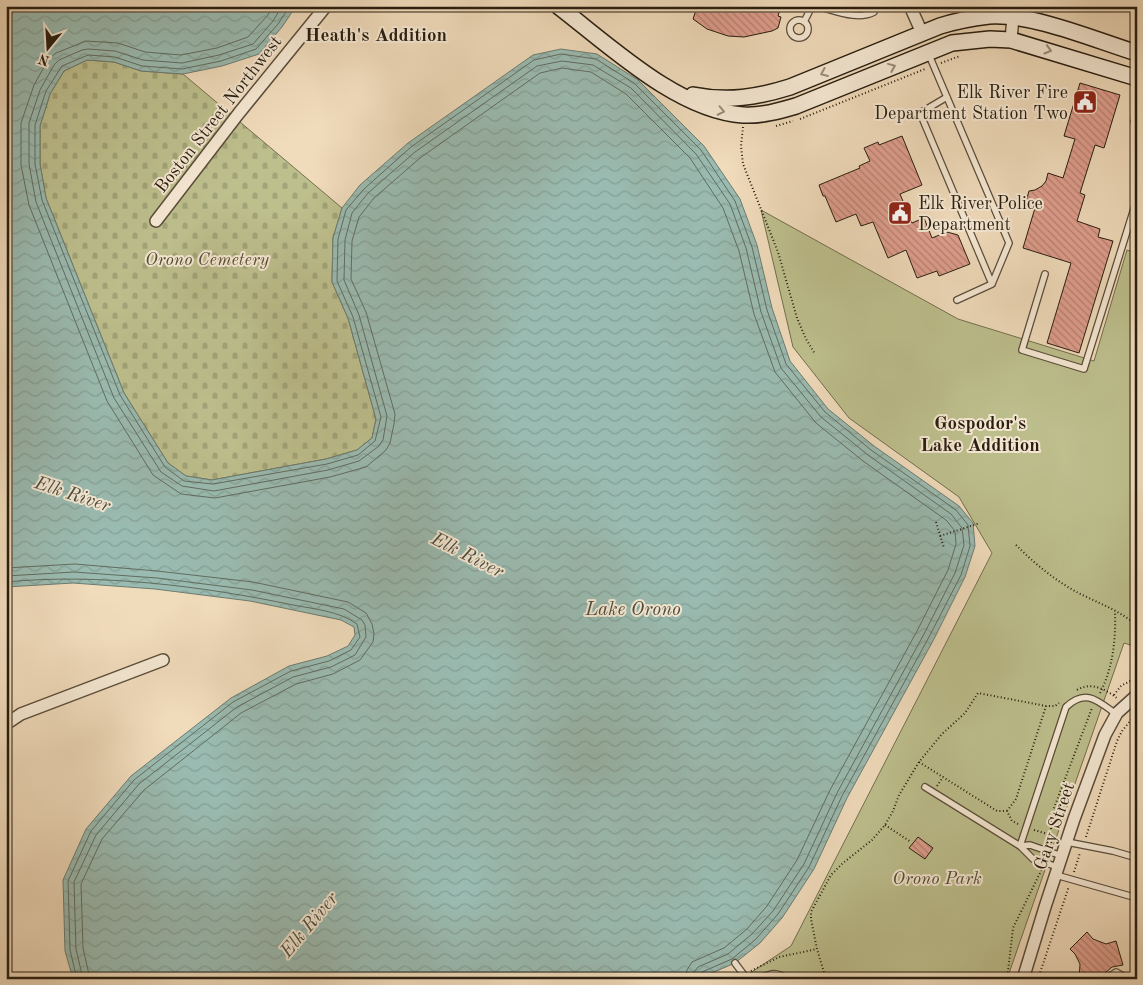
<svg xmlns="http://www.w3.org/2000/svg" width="1143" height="985" viewBox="0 0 1143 985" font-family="'Old Standard TT',serif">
<defs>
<pattern id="cemetery-stones" width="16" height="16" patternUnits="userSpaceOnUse" patternTransform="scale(1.25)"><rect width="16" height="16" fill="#bdbf8d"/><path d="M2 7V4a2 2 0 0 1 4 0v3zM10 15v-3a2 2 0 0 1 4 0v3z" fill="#a2a479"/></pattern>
<pattern id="water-waves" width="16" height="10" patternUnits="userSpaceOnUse" patternTransform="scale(1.25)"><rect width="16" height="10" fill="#9abbb1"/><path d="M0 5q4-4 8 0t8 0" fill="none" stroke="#85a097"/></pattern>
<pattern id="building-back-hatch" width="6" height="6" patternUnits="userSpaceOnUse" patternTransform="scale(1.25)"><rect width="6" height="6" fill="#df9e8d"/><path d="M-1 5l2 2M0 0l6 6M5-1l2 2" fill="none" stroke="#b58072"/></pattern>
</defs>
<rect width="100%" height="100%" fill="#f0dbbb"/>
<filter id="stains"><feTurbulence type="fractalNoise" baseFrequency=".004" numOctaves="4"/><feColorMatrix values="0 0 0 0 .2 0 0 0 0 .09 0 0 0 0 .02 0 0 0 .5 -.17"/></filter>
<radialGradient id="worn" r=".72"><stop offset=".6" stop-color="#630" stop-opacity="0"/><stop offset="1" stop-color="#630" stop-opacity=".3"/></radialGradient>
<path fill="url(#cemetery-stones)" stroke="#726e4e" d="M87 60 114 62 141 71 183 74 342 208 333 238 332 282 348 318 376 419 372 438 357 450 326 459 212 480 186 476 168 463 124 393 46 198 40 164V126L50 94 64 71Z"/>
<path fill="#bdbf8d" stroke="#726e4e" d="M761 210 958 319 1094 361 1127 250 1137 253V647L1124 643 1007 979H741L791 946 992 553 959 497 849 418 793 347Z"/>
<path fill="url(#water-waves)" stroke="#6c7c71" d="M6 6H296L282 27 259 54 222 66 183 74 141 71 114 62 87 60 64 71 50 94 40 126V164L46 198 124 393 168 463 186 476 212 480 326 459 357 450 372 438 376 419 348 318 332 282 333 238 342 208 360 185 408 143 533 55 561 49 597 54 638 80 704 146 740 199 757 245 772 308 790 361 828 409 874 446 959 506 973 523 975 546 965 577 934 639 847 798 814 869 782 918 760 943 735 963 698 979H73L65 951 63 880 86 829 131 776 231 698 289 666 327 656 348 646 355 635 354 627 341 620 250 601 155 589 73 583 6 587Z"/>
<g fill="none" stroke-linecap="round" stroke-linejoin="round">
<path stroke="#616c60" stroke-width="1" d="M274 6 267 16 248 37 217 48 181 55 145 52 118 43 86 41 56 53 48 60 34 85 21 123V165L29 205 107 401 153 475 181 494 215 498 330 477 366 467 386 450 390 443 394 424 395 414 366 312 351 279 352 241 359 217 374 198 420 158 540 73 562 68 591 72 626 94 690 158 723 208 739 251 754 314 775 372 816 423 863 461 946 520 955 531 956 544 948 570 917 631 830 790 797 860 767 906 747 929 724 948 692 962 687 970 685 979
M282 6 273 21 253 44 219 55 182 63 143 60 115 51 88 49 82 50 59 60 54 65 40 90 29 123V164L36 202 114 398 161 472 182 486 214 491 328 470 359 461 379 446 383 440 387 416 359 315 344 280 345 240 352 213 368 193 415 152 537 66 562 61 593 65 631 88 696 154 730 204 746 248 761 312 781 368 821 417 868 455 951 514 962 528 964 545 955 573 924 634 837 793 804 864 773 911 752 934 728 954 698 967 694 972 693 979
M290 6 278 24 256 49 221 61 182 69 142 66 115 57 88 55 62 66 46 91 35 125V164L42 200 120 395 165 467 184 481 213 484 327 464 358 455 375 441 381 417 353 317 337 281 338 239 346 210 364 189 411 147 534 60 561 54 596 59 634 83 701 150 735 201 752 247 767 310 786 364 825 412 871 450 956 510 968 525 970 546 961 575 929 637 842 796 809 867 778 914 756 939 732 959 702 972 699 979
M6 568 75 564 157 571 253 582 348 602 366 613 372 624 374 634 373 642 360 660 333 674 296 684 241 713 144 790 102 839 81 884 83 948 90 979
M6 576 74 572 157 578 252 590 344 609 362 620 365 625 366 637 355 655 331 667 293 677 237 707 139 784 96 835 74 882 76 949 83 979
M6 582C98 573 202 586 293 605 314 609 339 611 357 624L360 637 351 650 329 661 291 671 233 702 134 780 91 831 68 881 70 950 77 979"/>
</g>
<path fill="url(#building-back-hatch)" stroke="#281e10" d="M708 6H781L778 16 781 17 778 28 772 31 744 37 728 36 707 29 693 19 697 7 707 9Z
M1080 83 1120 95 1104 148 1095 145 1080 193 1085 195 1077 221 1100 229 1098 237 1113 241 1079 353 1047 343 1071 263 1023 248 1035 208 1025 205 1029 191 1035 190 1042 186 1046 181 1048 173 1063 178 1075 139 1064 136Z
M902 136 922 185 900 194 912 223 924 218 932 238 947 232 958 235 970 264 939 276 937 271 917 278 906 250 888 258 873 222 861 226 856 214 836 222 825 196H823L819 185 860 168 859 166 870 161 864 148 878 142 879 145Z
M918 837 933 848 925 859 909 848Z
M1087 932 1093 939 1106 944 1116 941 1123 965 1112 967 1098 979H1079L1080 964 1075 954 1070 949Z"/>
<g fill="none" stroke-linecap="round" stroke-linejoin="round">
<defs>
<path id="lane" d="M816 6C834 10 857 21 874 12L876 6
M790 29a9 9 0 1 1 18 0a9 9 0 1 1-18 0Z
M804 22 812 6
M929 55 1009 243 992 284 957 300
M947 97 920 113 992 284
M1134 121 1137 122
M1045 274 1022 350 1084 369 1137 199
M925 787 1020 846 1033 859 1058 867
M1067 842 1113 851 1137 858
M1020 846 1066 707C1086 688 1098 701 1116 714
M1020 846 1030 845 1062 856
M1056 875 1137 898
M735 963 747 979
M759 979C771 973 776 971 787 979
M1105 979 1116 972 1128 979"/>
<path id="street" d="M910 6 922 33
M1011 40 1013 17
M156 221 239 113 326 6
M6 724 21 714 163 660
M1023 979 1045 907 1074 819 1105 735 1117 713 1137 695"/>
<path id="secondary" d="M558 6C609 45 678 111 743 115 761 116 779 111 796 106L952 43 990 39 1011 40 1137 78
M693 95C728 102 758 97 790 87L940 26C956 21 972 18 989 16 1032 13 1095 40 1137 53"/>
</defs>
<use href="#lane" stroke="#5a4d3b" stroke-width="8"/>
<use href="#street" stroke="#5a4d3b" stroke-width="14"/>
<use href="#secondary" stroke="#281e10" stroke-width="18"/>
<path stroke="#281e10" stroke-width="2" stroke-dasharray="1 2.5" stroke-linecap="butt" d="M941 63 960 56
M800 119 925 69
M776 126 793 121
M743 127 741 146 743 164 778 252 797 318 806 339 815 354
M936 522 944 548
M940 536 980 523
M1016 545C1033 562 1052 578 1073 590 1094 602 1119 609 1137 626
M1077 690C1091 681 1107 690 1118 699
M1100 693C1113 668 1116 639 1115 611
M1114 695 1121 686 1137 677
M919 762 997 811H1007L1012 821 1018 824
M937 786 943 777
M1007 811 1016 799 1046 706
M885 825 911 842
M1034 830 1051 835
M1086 837 1117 741 1122 731 1137 713
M1051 843V826L1054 808 1092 708
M1074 872 1080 853
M751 971 779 957 817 949
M6 978 10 979
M826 979 817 949 811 919V912L831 875 843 863 872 840 885 825 893 811 899 795 919 762 942 734 965 713 978 693 1046 706H1055L1059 703
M1005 979 1008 971 1013 928 1042 869
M1038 979 1069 886"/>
<use href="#lane" stroke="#f5e8d3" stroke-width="5.5"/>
<use href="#street" stroke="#f5e8d3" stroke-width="11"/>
<use href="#secondary" stroke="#f5e8d3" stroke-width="15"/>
</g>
<defs><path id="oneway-chevron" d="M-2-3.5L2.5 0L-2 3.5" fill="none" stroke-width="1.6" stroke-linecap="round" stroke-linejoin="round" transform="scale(1.25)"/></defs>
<g stroke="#998d7b">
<use href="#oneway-chevron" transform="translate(1048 50) rotate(17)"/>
<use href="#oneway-chevron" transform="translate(892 67) rotate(-22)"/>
<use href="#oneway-chevron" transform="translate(824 73) rotate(157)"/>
<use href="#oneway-chevron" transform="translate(721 111) rotate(12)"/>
</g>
<defs>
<symbol id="civic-square" viewBox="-11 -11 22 22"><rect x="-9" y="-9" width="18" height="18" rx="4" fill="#8f2418" stroke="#f5e8d3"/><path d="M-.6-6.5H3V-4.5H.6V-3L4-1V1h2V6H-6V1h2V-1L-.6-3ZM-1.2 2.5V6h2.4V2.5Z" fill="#fff"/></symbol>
</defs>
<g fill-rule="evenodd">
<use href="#civic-square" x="1071" y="88" width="28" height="28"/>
<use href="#civic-square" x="886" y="199" width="28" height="28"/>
</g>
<g text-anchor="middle" stroke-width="4" stroke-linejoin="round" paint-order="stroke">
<g font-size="18" fill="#281e10" stroke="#f5e8d3" text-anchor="end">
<text x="1068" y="98">Elk River Fire<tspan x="1068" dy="21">Department Station Two</tspan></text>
<text x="918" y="209" text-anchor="start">Elk River Police<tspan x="918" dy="21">Department</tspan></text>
</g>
<g font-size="18" fill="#281e10" stroke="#f5e8d3">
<text transform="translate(218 114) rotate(-52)" y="6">Boston Street Northwest</text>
<text transform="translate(1054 826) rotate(-71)" y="6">Gary Street</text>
</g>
<g font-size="18" font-style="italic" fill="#554e36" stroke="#f5e8d3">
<text x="207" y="265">Orono Cemetery</text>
<text x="937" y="884">Orono Park</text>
</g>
<g font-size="19" font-weight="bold" fill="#281e10" stroke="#f5e8d3">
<text x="376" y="41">Heath's Addition</text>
<text x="980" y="429">Gospodor's<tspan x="980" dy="22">Lake Addition</tspan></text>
</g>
<g font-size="19" font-style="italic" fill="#4a4d40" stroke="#f5e8d3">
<text transform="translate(73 493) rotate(18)" y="7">Elk River</text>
<text transform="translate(468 554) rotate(27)" y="7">Elk River</text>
<text x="633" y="615">Lake Orono</text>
<text transform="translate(308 924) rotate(-50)" y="7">Elk River</text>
</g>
</g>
<rect width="1143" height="985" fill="none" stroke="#f0dbbb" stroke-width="25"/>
<rect x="8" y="8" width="1128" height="970" fill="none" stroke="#281e10" stroke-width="2.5"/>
<rect x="12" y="12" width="1118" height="960" fill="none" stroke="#281e10"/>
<g transform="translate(48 48) rotate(198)" stroke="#f5e8d3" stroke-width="4" paint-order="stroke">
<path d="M0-4L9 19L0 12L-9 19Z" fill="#281e10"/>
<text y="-8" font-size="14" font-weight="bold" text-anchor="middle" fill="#281e10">N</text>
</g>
<rect width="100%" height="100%" filter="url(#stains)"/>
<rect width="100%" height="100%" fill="url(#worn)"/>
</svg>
